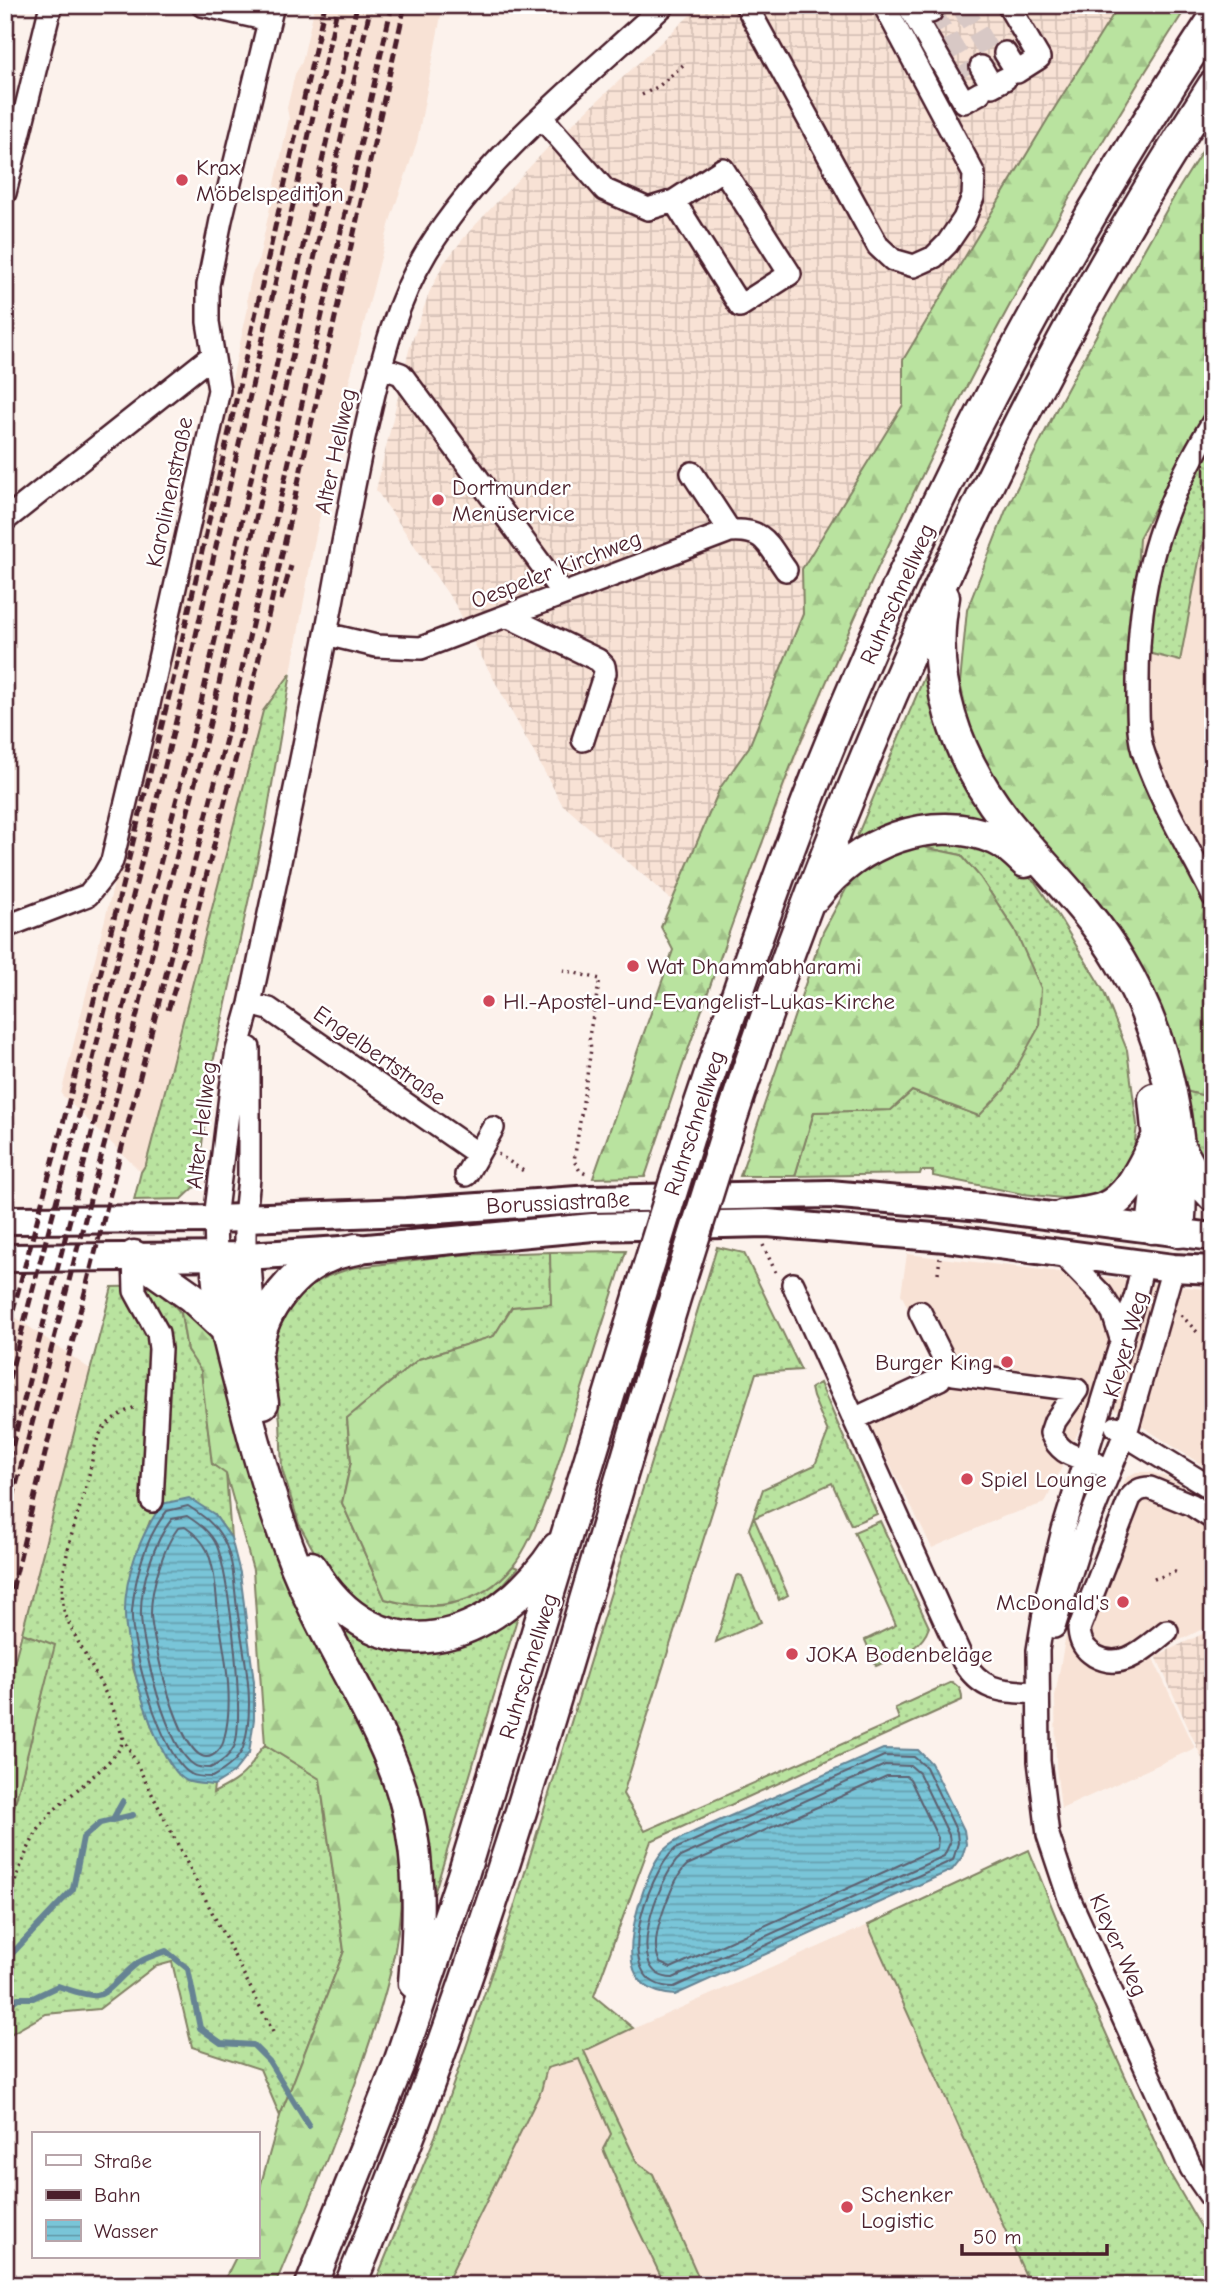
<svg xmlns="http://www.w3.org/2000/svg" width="1218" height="2290" viewBox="0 0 1218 2290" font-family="'Comic Neue',sans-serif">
<defs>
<pattern id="industrial-grid" width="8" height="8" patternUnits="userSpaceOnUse" patternTransform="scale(1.75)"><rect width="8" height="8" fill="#f8e2d5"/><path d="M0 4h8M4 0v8" fill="none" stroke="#d6c1b7"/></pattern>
<pattern id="grass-dots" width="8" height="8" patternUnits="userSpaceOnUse" patternTransform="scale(1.75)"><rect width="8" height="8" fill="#b9e39f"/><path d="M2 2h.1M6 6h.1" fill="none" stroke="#a1c289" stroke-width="1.8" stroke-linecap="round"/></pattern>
<pattern id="forest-firs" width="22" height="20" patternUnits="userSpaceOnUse" patternTransform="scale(1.75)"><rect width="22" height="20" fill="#b9e39f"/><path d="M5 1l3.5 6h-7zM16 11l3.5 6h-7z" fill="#a1c289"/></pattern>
<pattern id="water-rules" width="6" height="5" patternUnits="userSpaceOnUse" patternTransform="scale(1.75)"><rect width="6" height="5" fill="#79c5d8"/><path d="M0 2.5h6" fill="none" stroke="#659faf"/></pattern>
</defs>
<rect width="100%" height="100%" fill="#fcf2ec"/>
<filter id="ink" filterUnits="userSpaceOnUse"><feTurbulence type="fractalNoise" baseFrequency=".0143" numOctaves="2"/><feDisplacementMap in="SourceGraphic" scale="14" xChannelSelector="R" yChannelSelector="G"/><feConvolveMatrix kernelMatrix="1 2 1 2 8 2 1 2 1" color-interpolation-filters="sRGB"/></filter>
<g filter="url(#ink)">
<path fill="#f8e2d5" d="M315 5H443L417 142 391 218 347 390 314 544 291 673 263 711 146 1164 141 1172 61 1094 157 712 248 308 247 298 252 274 258 263 289 119 287 108 295 74 302 62Z
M1213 390V960L1119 758 1133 542Z
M907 1254 1213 1290V1472L1095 1396 1045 1503 1005 1516 932 1548 870 1425 948 1390 901 1294Z
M5 1310 90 1369 5 1697Z
M1136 1472H1149L1167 1477 1213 1502V1624L1151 1654 1195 1748 1061 1809 1056 1766 1055 1696 1069 1617 1123 1484 1127 1477Z
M868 1925 1030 2285H445L541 2091 547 2067 579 2059 583 2051Z"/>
<path fill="url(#industrial-grid)" d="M701 5H1188L1063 208 966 386 880 562 804 738 724 946 562 804 475 645 457 607 376 490 409 350 429 293 444 263 467 234 553 142Z
M1213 1629V1783L1156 1656Z"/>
<path fill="url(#grass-dots)" stroke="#828165" stroke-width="2" d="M1213 440V488L1180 661 1148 653 1151 606 1175 514Z
M934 654 1000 829 849 855Z
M291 673 266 820 211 1072 197 1185 182 1199 134 1200 141 1172 146 1164 263 711Z
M938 838 997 854 1035 882 1059 917 1103 990 1127 1050 1137 1125 1133 1157 1117 1180 1092 1196 1062 1198 1023 1194 933 1176V1171H921L920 1174 795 1176 814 1112 891 1110 912 1091 979 1116 1015 930 980 877 961 855 908 844Z
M1178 1089 1213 1098V1181L1191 1146Z
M717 1247 744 1253 801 1370 756 1373 623 1794 645 1831 899 1719 895 1708 952 1682C960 1687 962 1691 962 1700L651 1841 594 1996 633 2028 584 2051 637 2162 653 2174 702 2285H665L630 2212 603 2149 611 2134 579 2059 547 2068 541 2091 445 2285H374L435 2137 514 1908Z
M550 1252 552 1305 512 1307 494 1336 419 1359 347 1419 351 1462 342 1503 385 1599C441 1615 471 1604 513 1566L518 1568 502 1586 467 1613 435 1623 396 1621 359 1606 326 1573 299 1524 282 1469 280 1421 273 1363 275 1327 290 1306 309 1287 328 1276 352 1268 453 1255Z
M157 1286 181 1313 187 1350 201 1370 212 1464 226 1473 231 1538 214 1514 150 1521 131 1570 125 1613 132 1665 153 1730 187 1781 214 1785 213 1793C227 1786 241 1779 251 1765 256 1757 258 1751 265 1745L320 1779 344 1951 280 2116 260 2069 192 2047 172 1962 154 1967 99 2009 46 2014 5 2037V1843L54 1646 22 1633 112 1287Z
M820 1383 877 1514 851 1525 832 1483 754 1518 788 1595 779 1600 749 1529 763 1489 815 1465 828 1432 813 1397 811 1388Z
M880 1521 929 1627C921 1651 897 1656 876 1666L865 1640 896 1625 854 1532Z
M739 1575 742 1576 761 1622 716 1642 736 1576Z
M520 1609 432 1901 333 1616 388 1646 415 1651H446L481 1639Z
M1029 1850 1075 1964 1166 2167 1201 2227 1213 2241V2285H1030L868 1925Z"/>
<path fill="url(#forest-firs)" stroke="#828165" stroke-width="2" d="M1119 5H1188C1037 236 911 482 803 736 789 768 778 801 766 833 722 947 684 1062 645 1177L593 1178 673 950 661 927 720 788 749 747 803 614 802 569 903 405V360L1052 112Z
M1213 134V387L1206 413 1139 538 1129 712 1176 840 1213 913V1098L1178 1089 1157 1017 1000 791 975 748 960 683 967 610 1006 510 1059 404 1111 308 1179 188Z
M908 844 961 855 980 877 1015 930 1041 988 1039 1027 1004 1090 979 1116 912 1091 891 1110 814 1112 795 1176H740L823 932 846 889 861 871Z
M626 1251 549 1492C539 1516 530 1545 513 1566 480 1607 432 1612 385 1599L342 1503 351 1462 347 1418 419 1359 494 1336 512 1307 551 1304 550 1252Z
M193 1305 220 1348 382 1779C390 1810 400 1842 401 1873 404 1944 381 2011 358 2076 333 2147 304 2216 275 2285H222L236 2257H257V2198L280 2116 344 1951 320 1779 265 1745 253 1570 226 1474 212 1464 201 1371 187 1350 181 1313Z
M22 1633 55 1645 5 1843V1697Z"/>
<path fill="url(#water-rules)" stroke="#668393" stroke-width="2" d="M189 1498 214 1514 231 1538 240 1573 254 1682V1719L249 1753 233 1773 214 1785C206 1784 194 1784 187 1781 155 1764 125 1649 125 1614 124 1576 141 1534 162 1504Z
M883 1749 918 1750 931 1763 964 1830 966 1844 962 1857 952 1870 675 1995C620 1992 628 1943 639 1904 645 1886 651 1864 664 1850 673 1841 685 1836 696 1831Z"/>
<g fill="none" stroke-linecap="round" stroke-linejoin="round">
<path stroke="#5d6170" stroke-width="2" d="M188 1506C202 1515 215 1524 223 1539 234 1559 234 1586 237 1608 243 1652 257 1704 243 1748 238 1762 223 1771 212 1777 206 1777 196 1777 191 1774 161 1758 130 1643 132 1611 135 1577 145 1538 167 1511Z
M187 1516C199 1524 211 1532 217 1546 229 1575 246 1720 234 1747 229 1757 219 1764 210 1768 205 1768 198 1768 194 1765 167 1748 142 1647 141 1615 140 1586 154 1541 172 1519Z
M185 1527C194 1533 202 1540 207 1550 215 1569 216 1592 218 1613 224 1653 235 1699 224 1739 223 1747 214 1757 207 1757 179 1759 151 1636 151 1613 151 1589 163 1547 178 1528Z
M884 1756 914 1757 926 1767 957 1832 958 1843 953 1860 674 1987C607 1987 647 1875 675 1849Z
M885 1765 911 1766 919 1773 949 1835 950 1843 944 1856 673 1978C620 1978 659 1876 680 1857Z
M887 1776H906L910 1779 938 1838 937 1848 671 1968 660 1963C658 1958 656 1952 656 1947 655 1928 673 1878 687 1865Z"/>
<path stroke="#668393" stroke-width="6" d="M113 1819 123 1801
M5 1961 73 1889 83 1838 100 1823 133 1815
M5 2007 18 1998H33L58 1986C109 2004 99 1995 135 1965 143 1958 156 1955 166 1951L188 1969 200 2028 221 2043 253 2045 269 2061 309 2126"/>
<path stroke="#d8c8c5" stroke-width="21" stroke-dasharray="21 10" stroke-linecap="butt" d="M961 5 994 60
M931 12 969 74"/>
<defs>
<path id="minor" d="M202 5 269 20
M746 5 878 246 893 260 914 266 934 257 947 244 964 219 973 197 974 174 884 5
M908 5 964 102 980 93
M927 5 931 12
M1005 53 1017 72 1039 58 1008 5
M981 67 992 86 1005 79
M542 118 605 190 648 209 674 201 723 169 790 274 740 306 674 201
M5 193 51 5
M380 367 401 374 557 586 561 595
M1213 422C1158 512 1137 583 1138 689 1138 711 1137 736 1145 757 1162 805 1190 850 1213 896
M692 473 730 531
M5 520 213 355
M507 616 598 660 604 666 605 673 583 740
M326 634 376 646 421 648 730 531C766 529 767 544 786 570
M5 927 88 895 104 875 112 861 145 722 219 390 208 322V285L221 220 273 5
M250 1004 269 1009 478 1154
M466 1175 493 1128
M1061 1253 1101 1294 1113 1313 1122 1342
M216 1255 215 1219 231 1088 237 1050 250 1004C278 872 306 740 331 608 343 543 354 479 369 415 382 358 396 302 427 251 486 156 582 81 664 5
M134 1256 135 1291 158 1333 160 1349 152 1501
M245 1256V1217L249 1178V1048
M1143 1263 1136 1294 1063 1530 1047 1595 1038 1650 1039 1761 1048 1835 1069 1898 1191 2168 1213 2200
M793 1284 963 1661C983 1693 1003 1691 1038 1693
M920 1312 949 1370 954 1374 1077 1390 1055 1421 1051 1433C1061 1457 1076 1455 1097 1464
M854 1419 940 1379
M1116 1427 1125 1435 1213 1489
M1054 1627 1081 1541 1128 1426 1173 1268
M1167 1631C1146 1647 1123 1672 1095 1656 1084 1649 1080 1642 1079 1629L1130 1498C1136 1491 1140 1488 1150 1488L1192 1505 1212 1518"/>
<path id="major" d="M5 1220 215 1219 407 1212 591 1199 829 1194 982 1207 1213 1237
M5 1258 245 1256 357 1249 593 1227 767 1223 946 1238 1173 1268 1213 1270"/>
<path id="highway" d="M944 597C928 679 956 757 1006 821 1044 868 1089 908 1120 961 1169 1043 1187 1138 1179 1232
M816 896C856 842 932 812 995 839 1007 844 1017 854 1025 862
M726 1135C847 767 1003 411 1213 86
M689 1136C729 1016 770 896 816 779 921 514 1055 257 1213 20
M1181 1150 1197 1179 1213 1196
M1062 1216C1076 1213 1093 1213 1106 1207 1131 1196 1143 1163 1156 1140
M1152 1228 1160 1159 1154 1099
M216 1255C217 1300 229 1342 240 1385 260 1466 282 1542 318 1616 348 1677 391 1744 407 1809 421 1868 419 1924 414 1983
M134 1256 192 1297 227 1330
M245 1256 249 1314 263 1403
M258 1347C262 1309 294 1270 330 1256 338 1252 348 1251 357 1249
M311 1567C378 1681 495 1644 557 1548
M311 2285 398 2066 463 1875 639 1297
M350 2285C368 2244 383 2203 399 2162 511 1877 588 1581 678 1288"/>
</defs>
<use href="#minor" stroke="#4a1f2b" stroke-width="26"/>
<use href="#major" stroke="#4a1f2b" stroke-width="32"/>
<use href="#highway" stroke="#4a1f2b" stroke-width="35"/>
<path stroke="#4a1f2b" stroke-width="3.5" stroke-dasharray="2 5" stroke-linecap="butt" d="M642 95 659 86 683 65
M563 970 600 979 589 1036 591 1049 574 1161 580 1171 588 1175
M498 1154 525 1172
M763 1245 776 1273
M938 1273 940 1258
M1181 1315 1200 1335
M1154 1579 1175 1572 1180 1574
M123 1737 275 2036
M5 1907C17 1878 26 1845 45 1820 61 1800 114 1763 121 1746 130 1722 71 1638 64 1610 56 1571 79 1513 89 1475 92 1462 94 1445 100 1434 108 1419 123 1412 138 1406"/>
<use href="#minor" stroke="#fff" stroke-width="21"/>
<use href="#major" stroke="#fff" stroke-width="26"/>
<use href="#highway" stroke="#fff" stroke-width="30"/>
<path stroke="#4a1f2b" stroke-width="5" stroke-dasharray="10 5" stroke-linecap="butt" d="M281 600 291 566
M168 1010 192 933 242 733 405 5
M5 1340 69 1101 174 676 325 5
M5 1394 80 1112 185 684 338 5
M5 1475 200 707 357 5
M5 1528 106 1138 211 719 371 5
M5 1619 69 1355 228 731 392 5"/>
<defs>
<path id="highway-bridge" d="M678 1288 726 1135
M639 1297 689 1136"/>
</defs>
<use href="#highway-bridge" stroke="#4a1f2b" stroke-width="35" stroke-linecap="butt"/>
<use href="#highway-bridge" stroke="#fff" stroke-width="30"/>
</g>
</g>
<g fill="#d1495b" stroke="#fff" stroke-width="2.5">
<circle cx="182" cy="180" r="7"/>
<circle cx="438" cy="500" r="7"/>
<circle cx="633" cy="966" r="7"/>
<circle cx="489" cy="1001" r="7"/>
<circle cx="1007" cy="1362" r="7"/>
<circle cx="967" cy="1479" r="7"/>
<circle cx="1123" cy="1602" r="7"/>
<circle cx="792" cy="1654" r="7"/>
<circle cx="847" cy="2207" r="7"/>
</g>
<g text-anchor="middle" stroke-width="5" stroke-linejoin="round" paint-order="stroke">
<g font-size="23" fill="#4a1f2b" stroke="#fff" text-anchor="start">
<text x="196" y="175">Krax<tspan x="196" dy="26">Möbelspedition</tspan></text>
<text x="452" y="495">Dortmunder<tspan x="452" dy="26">Menüservice</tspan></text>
<text x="647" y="974">Wat Dhammabharami</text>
<text x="503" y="1009">Hl.-Apostel-und-Evangelist-Lukas-Kirche</text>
<text x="993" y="1370" text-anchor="end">Burger King</text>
<text x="981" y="1487">Spiel Lounge</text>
<text x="1109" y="1610" text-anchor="end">McDonald's</text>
<text x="806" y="1662">JOKA Bodenbeläge</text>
<text x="861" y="2202">Schenker<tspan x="861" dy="26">Logistic</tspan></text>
</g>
<g font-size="23" fill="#4a1f2b" stroke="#fff">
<text transform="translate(335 451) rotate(-78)" y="8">Alter Hellweg</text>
<text transform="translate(169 492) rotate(-78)" y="8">Karolinenstraße</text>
<text transform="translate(556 569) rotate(-21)" y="8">Oespeler Kirchweg</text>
<text transform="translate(897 594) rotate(-66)" y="8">Ruhrschnellweg</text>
<text transform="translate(380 1055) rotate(35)" y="8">Engelbertstraße</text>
<text transform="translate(694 1123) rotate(-72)" y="8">Ruhrschnellweg</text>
<text transform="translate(201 1125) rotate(-83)" y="8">Alter Hellweg</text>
<text transform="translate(558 1202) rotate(-3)" y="8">Borussiastraße</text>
<text transform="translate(1125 1344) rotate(-74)" y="8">Kleyer Weg</text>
<text transform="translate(528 1666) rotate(-73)" y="8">Ruhrschnellweg</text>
<text transform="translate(1119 1945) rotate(66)" y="8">Kleyer Weg</text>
</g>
</g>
<rect width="1218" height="2290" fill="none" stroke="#fff" stroke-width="28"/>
<rect x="14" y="14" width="1190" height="2262" fill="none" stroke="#4a1f2b" stroke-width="2.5" filter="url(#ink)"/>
<rect x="32" y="2132" width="228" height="126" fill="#ffffff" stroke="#b7a5aa" stroke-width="2"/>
<rect x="46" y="2155" width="35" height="10" fill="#ffffff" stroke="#b7a5aa" stroke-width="2"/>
<text x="94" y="2168" font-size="21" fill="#4a1f2b">Straße</text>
<rect x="46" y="2190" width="35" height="10" fill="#4a1f2b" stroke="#b7a5aa" stroke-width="2"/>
<text x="94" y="2202" font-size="21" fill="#4a1f2b">Bahn</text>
<rect x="46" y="2220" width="35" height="21" fill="url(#water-rules)" stroke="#b7a5aa" stroke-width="2"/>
<text x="94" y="2238" font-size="21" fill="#4a1f2b">Wasser</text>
<path d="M962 2244v10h145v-10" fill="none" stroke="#4a1f2b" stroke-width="3.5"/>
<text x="973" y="2244" font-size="21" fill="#4a1f2b" stroke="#ffffff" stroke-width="5" paint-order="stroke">50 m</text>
</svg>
